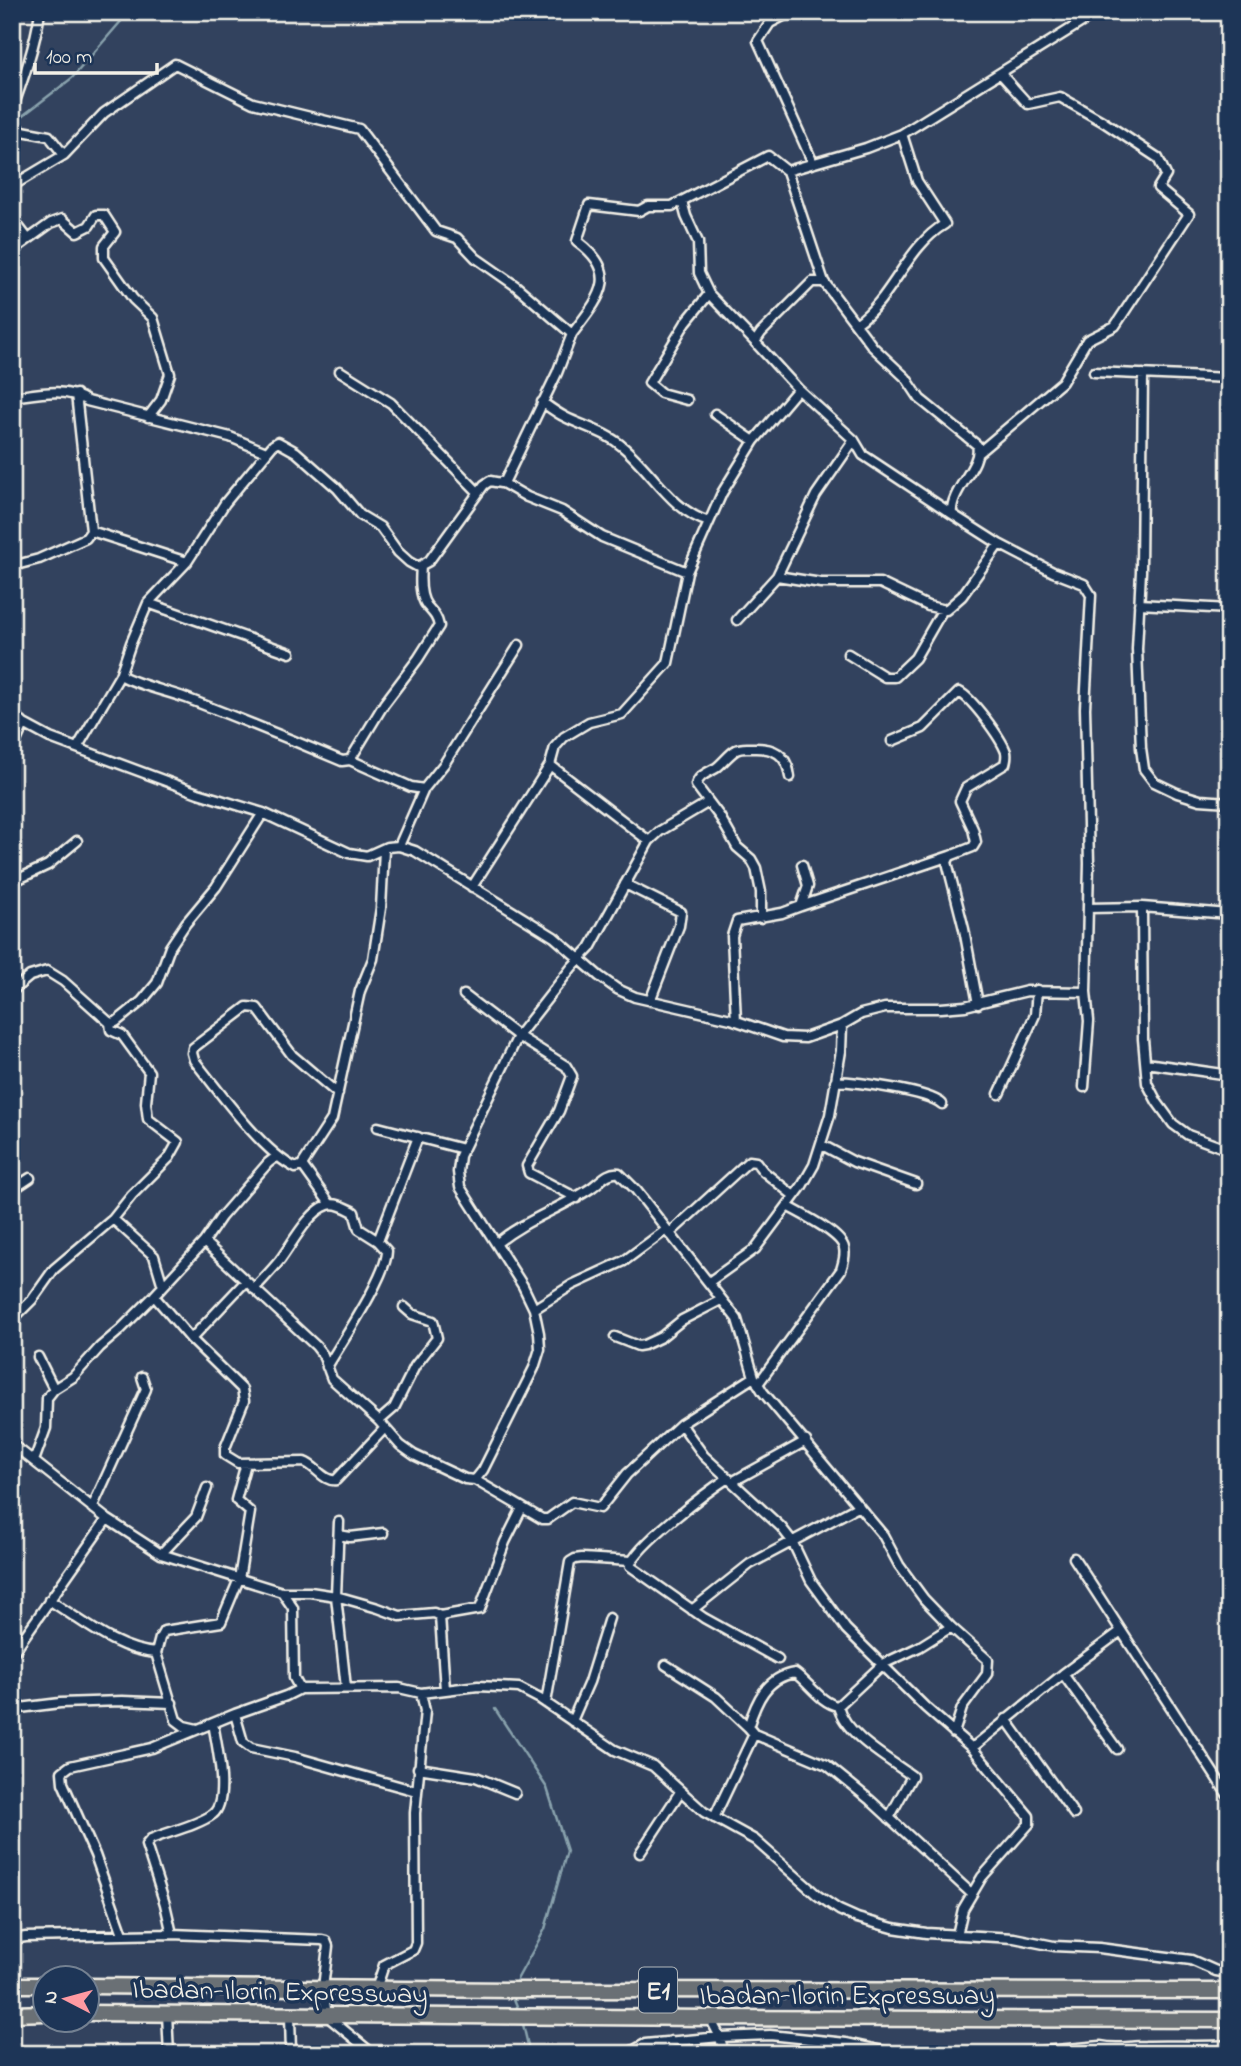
<svg xmlns="http://www.w3.org/2000/svg" width="1241" height="2066" viewBox="0 0 1241 2066" font-family="'Indie Flower',sans-serif">
<rect width="100%" height="100%" fill="#32425e"/>
<filter id="ink" filterUnits="userSpaceOnUse"><feTurbulence type="fractalNoise" baseFrequency=".0143" numOctaves="2"/><feDisplacementMap in="SourceGraphic" scale="14" xChannelSelector="R" yChannelSelector="G"/><feConvolveMatrix kernelMatrix="1 2 1 2 8 2 1 2 1" color-interpolation-filters="sRGB"/></filter>
<g filter="url(#ink)">
<g fill="none" stroke-linecap="round" stroke-linejoin="round">
<path stroke="#89a2ad" stroke-width="2.5" d="M12 124 72 78 129 12
M495 1709 547 1788 567 1851 545 1929 514 1985
M512 1994 519 2011
M522 2020 530 2054"/>
<defs>
<path id="street" d="M791 12 770 23 758 41 813 163
M12 110C24 77 35 46 40 12
M12 129 49 136 64 155
M787 171 866 148 902 134 1098 12
M12 186 64 155 104 113 175 64 253 103 359 129 436 231 457 238 476 258 516 286 572 334 557 373 505 481 501 483 490 481 484 485 429 561 418 567 409 562 398 552 380 527 360 515 337 488 296 452 278 442 273 445 225 503 187 562 148 603 131 643 120 675 77 748
M682 201 686 216 698 242 699 273 709 294 755 342
M12 218 28 239
M12 251 51 223 62 219 77 232 89 226 96 215H104L115 232 104 246V258L133 299 153 318 170 374 161 400 148 417
M857 323C893 298 906 247 945 224L917 181 902 134
M572 334C600 297 622 274 577 241L589 205 639 211 648 206H672L768 156 787 171 824 282
M340 371 391 403 478 492
M1094 372 1229 378
M1143 374 1141 571 1137 649 1141 748 1144 769 1154 782 1177 793 1200 800 1229 802
M12 397C36 394 66 386 87 401L230 437 266 452
M687 400 661 393 649 383 686 322 709 294
M542 402C549 407 557 413 565 417 585 427 606 432 623 447 652 471 672 511 709 522
M715 414 754 441
M978 453 1062 382 1087 340 1115 326 1189 214 1158 188 1166 175 1158 158 1102 121 1060 97 1028 104 1000 73
M501 482 527 497 562 511 602 537 687 572
M952 514 863 455 854 440 798 389 755 342 761 333 812 282H824L873 347 906 378 920 399 977 445C983 465 949 491 952 514L999 544 1053 572 1084 584 1091 595 1085 708 1089 863 1086 992 1089 1021 1084 1087
M91 531 187 562
M12 541 16 565 14 567
M16 565 39 559 86 538 91 531 76 394
M777 576 821 583H880L928 606 946 610 962 596 999 544
M148 603 290 653
M1139 604 1229 609
M737 620 777 576 816 495 854 440
M848 654 885 677H895L915 658 942 611
M120 675C140 686 164 690 186 698 238 718 290 739 342 761L350 760 384 704 418 659 439 626C437 616 433 613 427 606 419 596 420 578 421 566
M12 712 24 724 50 738 198 793 263 813 349 853 367 856 387 847 399 846 415 851 554 937 599 976 617 989 635 997 731 1019 783 1037 805 1038 842 1025 861 1014 885 1008H941L965 1006 1027 991 1086 992
M892 741 923 728 959 692C972 698 1001 738 1006 752 1007 757 1006 759 1005 764L966 788 960 801 973 829 976 842 973 847 950 856 947 862 964 929 978 1004
M12 750 24 724
M350 760 411 787 424 789 444 764 519 645
M550 765 649 841
M399 846 424 789
M12 882 48 865 77 841
M625 884 681 912 679 926 650 1001
M472 887 550 765 555 747 564 737 589 722 622 714 668 663 687 572 722 493 754 441 798 389
M801 906 950 856
M1142 907 1143 1039 1147 1083 1157 1102 1173 1124 1188 1135 1229 1150
M1088 908 1142 907 1229 914
M761 918V892L756 868 751 859 737 847 720 817 696 785C699 775 707 773 716 768 723 763 729 754 736 750 741 747 747 748 752 748 774 747 787 754 790 777
M12 991 30 976 47 971 63 981 110 1023 111 1030 122 1035 149 1072 146 1103 148 1119 178 1142 169 1158 132 1195 113 1219 54 1269 32 1300 12 1320
M464 995 518 1036 566 1066 572 1076 559 1111 527 1166 529 1173 577 1198
M736 1021 732 936 737 921 782 913 801 906 808 886 802 865
M110 1023 116 1022 142 1001 157 983 170 947 186 923 216 887 263 813
M1146 1063 1229 1075
M835 1081C857 1082 928 1091 942 1104
M338 1094 292 1055 257 1008 247 1007 193 1048 192 1053 194 1060C217 1089 263 1153 296 1168L302 1165 332 1119 360 991 373 959 381 908 384 850
M999 1094 1035 1015 1037 990
M378 1127 463 1149
M822 1145 854 1162 916 1184
M302 1165 330 1204
M12 1190 30 1178
M113 1219 154 1256 163 1286
M669 1234 749 1161 756 1162 763 1171 794 1196
M204 1242 316 1346 323 1355 332 1379 379 1421 400 1445 414 1455 465 1479 475 1480 542 1519H548L572 1502 600 1508 627 1474 681 1424 754 1377
M497 1243C527 1219 560 1209 591 1188 600 1182 608 1171 619 1173L636 1190 737 1319 754 1377 763 1392 883 1535 899 1565 924 1599 951 1627 988 1660 987 1674 962 1708 954 1733
M709 1282 755 1249 802 1186 814 1165 830 1115 841 1051 842 1025
M254 1289C263 1279 272 1270 280 1260 292 1244 309 1211 328 1205 336 1202 346 1208 354 1212L359 1229 378 1241 418 1137
M154 1296 191 1339 242 1389 244 1401 225 1448V1455L238 1463 304 1462C316 1466 324 1482 336 1480L385 1428
M534 1309 572 1285 624 1261 666 1230
M615 1337 638 1346 644 1345 661 1337 682 1320 721 1300
M191 1339 245 1282
M38 1357 54 1389
M327 1367C341 1343 387 1275 387 1251L378 1241
M758 1384 841 1270C843 1263 846 1256 844 1248 841 1233 801 1214 787 1206
M379 1421 394 1408 415 1366 437 1338 433 1321 412 1314 404 1307
M681 1424 704 1456 781 1527 792 1541 811 1581 846 1629 925 1707 972 1748 1029 1816V1824L982 1877 963 1909 957 1935
M12 1444 107 1519 161 1554 282 1592 293 1608 294 1678 300 1689 399 1688 421 1693 425 1711 415 1813 416 1943 413 1950 384 1965 376 1989
M34 1461 46 1428 47 1398 54 1389 73 1377 100 1347 120 1330 154 1296 204 1242 221 1217 268 1163 277 1156
M728 1478C708 1491 635 1546 630 1566L704 1618 778 1659
M475 1480 483 1470 534 1368 540 1349 539 1333 534 1309 523 1286 460 1187 458 1172 460 1156 518 1036 572 967 590 948 649 841 660 831 707 803
M732 1482 806 1441
M92 1508 146 1389 142 1377
M339 1522 336 1596 346 1688
M339 1535 350 1537 383 1533
M161 1554 196 1517 207 1488
M1074 1558 1229 1797
M282 1592H310L336 1596 378 1608 400 1616 434 1613 440 1616 480 1609 505 1542 522 1508
M49 1600C83 1621 116 1650 156 1653
M692 1610 750 1564 859 1506
M440 1616 445 1690
M951 1627 919 1647 883 1664 838 1706C822 1704 808 1682 795 1673 766 1677 756 1702 748 1727L754 1734 827 1765 870 1800 972 1894
M12 1654 107 1519
M666 1665 716 1697 748 1727
M1063 1674 1117 1749
M421 1693 478 1686 519 1688 540 1699 615 1750 653 1766 704 1812 755 1840 817 1895 839 1910 857 1918 893 1928 926 1933 1014 1938 1054 1946 1099 1948 1191 1960 1216 1971 1229 1973
M546 1703 570 1562 575 1559 582 1558 631 1561
M838 1706C845 1735 889 1759 912 1776L889 1818
M12 1709 60 1703 122 1701 172 1703
M235 1714 243 1742 251 1748 295 1757 416 1791
M1006 1719 1074 1814
M572 1721 589 1682 609 1618
M197 1729 184 1726 176 1720 156 1653 160 1638 164 1631 221 1622 239 1579 250 1512 236 1500 246 1463
M972 1748 1063 1674 1121 1631
M418 1768 476 1777 515 1793
M714 1818 754 1734
M640 1853 680 1792
M123 1934 95 1855 63 1783 62 1772 70 1766 152 1748 235 1714 286 1696 300 1689
M172 1934 165 1904 146 1845 151 1839C168 1832 199 1825 213 1814 230 1800 216 1742 213 1723
M12 1939 26 1937 172 1934 322 1940 326 1941 328 1946 323 1988 327 2016 373 2054
M167 2014 169 2054
M290 2015 291 2054
M710 2018 720 2037 724 2054
M897 2052 932 2054
M627 2054 645 2044 720 2037 770 2035 846 2043 897 2054
M665 2054 671 2041
M1012 2054 1101 2046C1117 2050 1129 2046 1145 2046 1173 2045 1201 2047 1229 2045"/>
<path id="highway" d="M12 1985H46
M88 1986 511 1990 1229 1991
M88 2013 710 2018 1229 2020
M12 2014 46 2013"/>
</defs>
<use href="#street" stroke="#f4f1e8" stroke-width="13"/>
<use href="#highway" stroke="#f4f1e8" stroke-width="19"/>
<use href="#street" stroke="#1d3557" stroke-width="8"/>
<use href="#highway" stroke="#6b7074" stroke-width="14"/>
</g>
</g>
<g text-anchor="middle" stroke-width="7" stroke-linejoin="round" paint-order="stroke">
<rect fill="#1d3557" stroke="#b4b9bc" stroke-width="2" x="639" y="1967.5" width="38" height="45" rx="5"/>
<g font-size="26" font-weight="bold" fill="#f4f1e8">
<text x="658" y="1999">E1</text>
</g>
<g font-size="28" fill="#f4f1e8" stroke="#1d3557">
<text transform="translate(280 1990) rotate(1)" y="10">Ibadan-Ilorin Expressway</text>
<text x="847" y="2004">Ibadan-Ilorin Expressway</text>
</g>
</g>
<rect width="1241" height="2066" fill="none" stroke="#1d3557" stroke-width="42"/>
<rect x="21" y="21" width="1199" height="2024" fill="none" stroke="#f4f1e8" stroke-width="2.5" filter="url(#ink)"/>
<g transform="translate(66 1999) rotate(276)"><circle r="33" fill="#1d3557" stroke="#738091" stroke-width="2"/>
<path d="M0-5L12 26L0 18L-12 26Z" fill="#ff9aa2"/>
<text y="-10" font-size="19" font-weight="bold" text-anchor="middle" fill="#f4f1e8">N</text>
</g>
<path d="M35 63v10h122v-10" fill="none" stroke="#f4f1e8" stroke-width="3.5"/>
<text x="46" y="63" font-size="21" fill="#f4f1e8" stroke="#1d3557" stroke-width="5" paint-order="stroke">100 m</text>
</svg>
